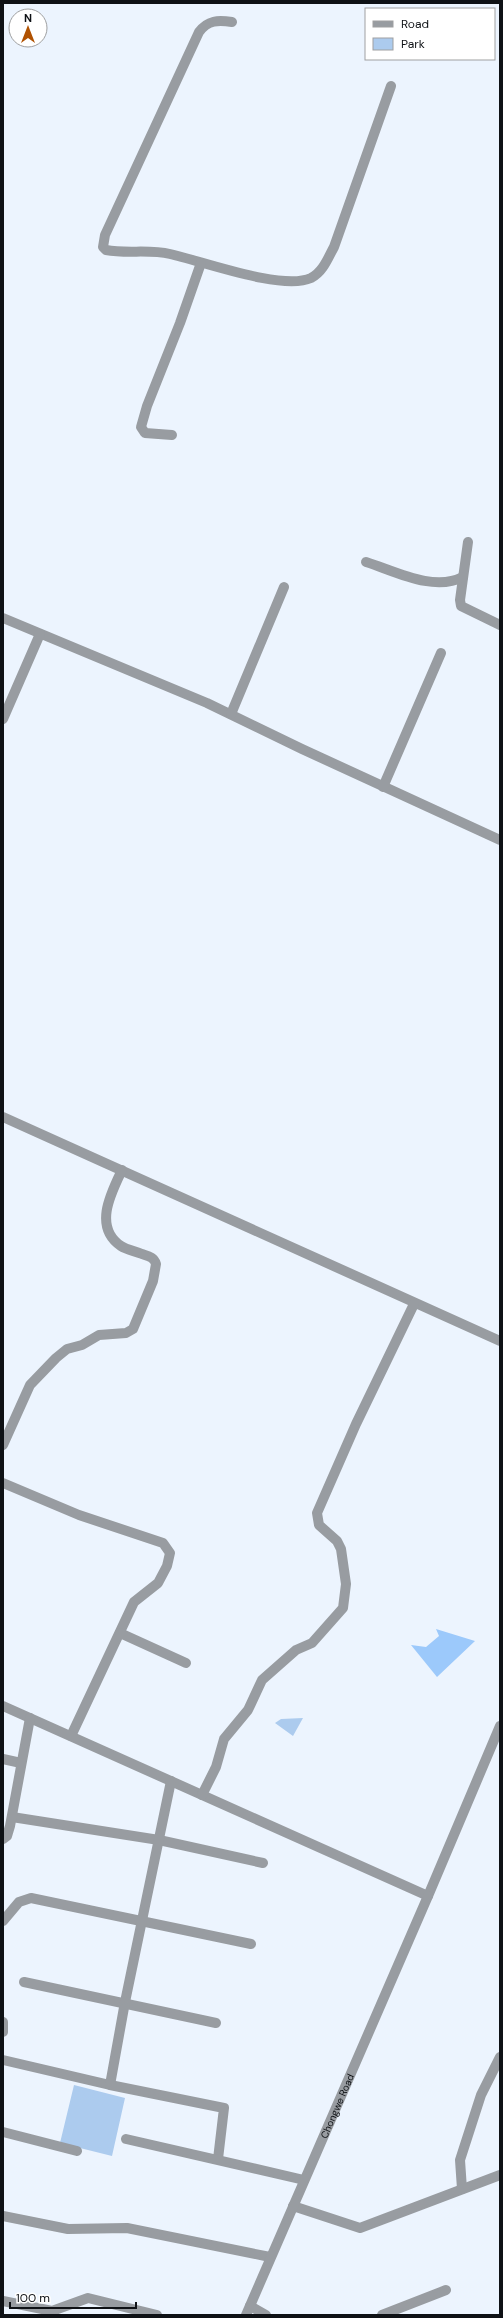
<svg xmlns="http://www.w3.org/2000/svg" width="503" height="2318" viewBox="0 0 503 2318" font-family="'DM Sans',sans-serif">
<rect width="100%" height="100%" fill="#ecf4fe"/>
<path fill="#accbee" d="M303 1718 293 1736 275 1723 281 1719Z
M74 2085 125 2098 112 2156 60 2143Z"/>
<path fill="#9cc9fb" d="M436 1629 475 1641 437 1677 411 1645 426 1647 439 1636Z"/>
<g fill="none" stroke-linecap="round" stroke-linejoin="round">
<g stroke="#989ca1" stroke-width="10">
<path d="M232 22C218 20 208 20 199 32L105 235 103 247 106 250C127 254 149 249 170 254 202 261 282 291 311 278 323 272 328 258 334 247L391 86"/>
<path d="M172 435 145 433 141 427 147 406 180 323 201 263"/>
<path d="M468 542 460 600 461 606 500 625"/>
<path d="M366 562C395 571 433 592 463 577"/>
<path d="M3 618 207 703 302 749 500 840"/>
<path d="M231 714 284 587"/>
<path d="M3 719 40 634"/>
<path d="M383 787 441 653"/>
<path d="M3 1117 500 1341"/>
<path d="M3 1445 30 1385 56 1358 67 1349 82 1345 99 1335 126 1333 133 1329 153 1281 156 1264C154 1257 148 1256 142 1254 135 1251 127 1250 121 1246 93 1227 111 1193 122 1170"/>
<path d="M3 1483 79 1515 163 1543 170 1553 167 1566 158 1583 134 1602 71 1736"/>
<path d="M120 1633 186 1663"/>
<path d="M3 1706 428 1896 500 1726"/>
<path d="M3 1759 21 1763"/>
<path d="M202 1795 216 1767 224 1739 248 1710 262 1680 296 1650 312 1643 343 1608 346 1584 341 1549 337 1541 319 1525 317 1513 356 1424 414 1304"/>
<path d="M12 1817 159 1840 263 1863"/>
<path d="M3 1839 7 1836 10 1826 30 1718"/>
<path d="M3 1921 19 1902 31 1898 251 1944"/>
<path d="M24 1982 216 2023"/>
<path d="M3 2022V2032"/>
<path d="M3 2060 110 2085 224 2108 218 2159"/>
<path d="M110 2085 125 2002 171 1781"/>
<path d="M3 2132 77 2151"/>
<path d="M126 2139 304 2180"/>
<path d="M462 2189 460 2160 481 2095 500 2057"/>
<path d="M293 2206 360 2228 500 2175"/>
<path d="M3 2216 68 2229 127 2228 270 2257"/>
<path d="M3 2301 52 2311 88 2298 157 2315"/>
<path d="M250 2306 266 2315"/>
<path id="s1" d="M246 2315 428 1896"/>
<path d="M382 2315 446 2290"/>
</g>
</g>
<g text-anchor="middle" stroke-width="3.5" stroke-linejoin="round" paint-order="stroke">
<g font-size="10" fill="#0e1115" stroke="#fff">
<text dy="4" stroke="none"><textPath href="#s1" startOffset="228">Chongwe Road</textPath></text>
</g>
</g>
<rect width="503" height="2318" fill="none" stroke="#0e1115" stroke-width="8"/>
<rect x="365" y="8" width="130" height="52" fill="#ffffff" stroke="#9fa0a1"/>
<rect x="373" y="21" width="20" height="6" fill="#989ca1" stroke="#9fa0a1"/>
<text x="401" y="28" font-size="12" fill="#0e1115">Road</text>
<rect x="373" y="38" width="20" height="12" fill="#accbee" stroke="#9fa0a1"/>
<text x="401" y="48" font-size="12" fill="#0e1115">Park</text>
<g transform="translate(28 28)"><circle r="19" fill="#ffffff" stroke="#9fa0a1"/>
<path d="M0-3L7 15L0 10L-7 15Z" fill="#b05100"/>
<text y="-6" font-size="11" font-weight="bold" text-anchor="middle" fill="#0e1115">N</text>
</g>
<path d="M10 2302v6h126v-6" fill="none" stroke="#0e1115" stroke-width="2"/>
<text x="16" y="2302" font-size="12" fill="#0e1115" stroke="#ffffff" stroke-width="3" paint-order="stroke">100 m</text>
</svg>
